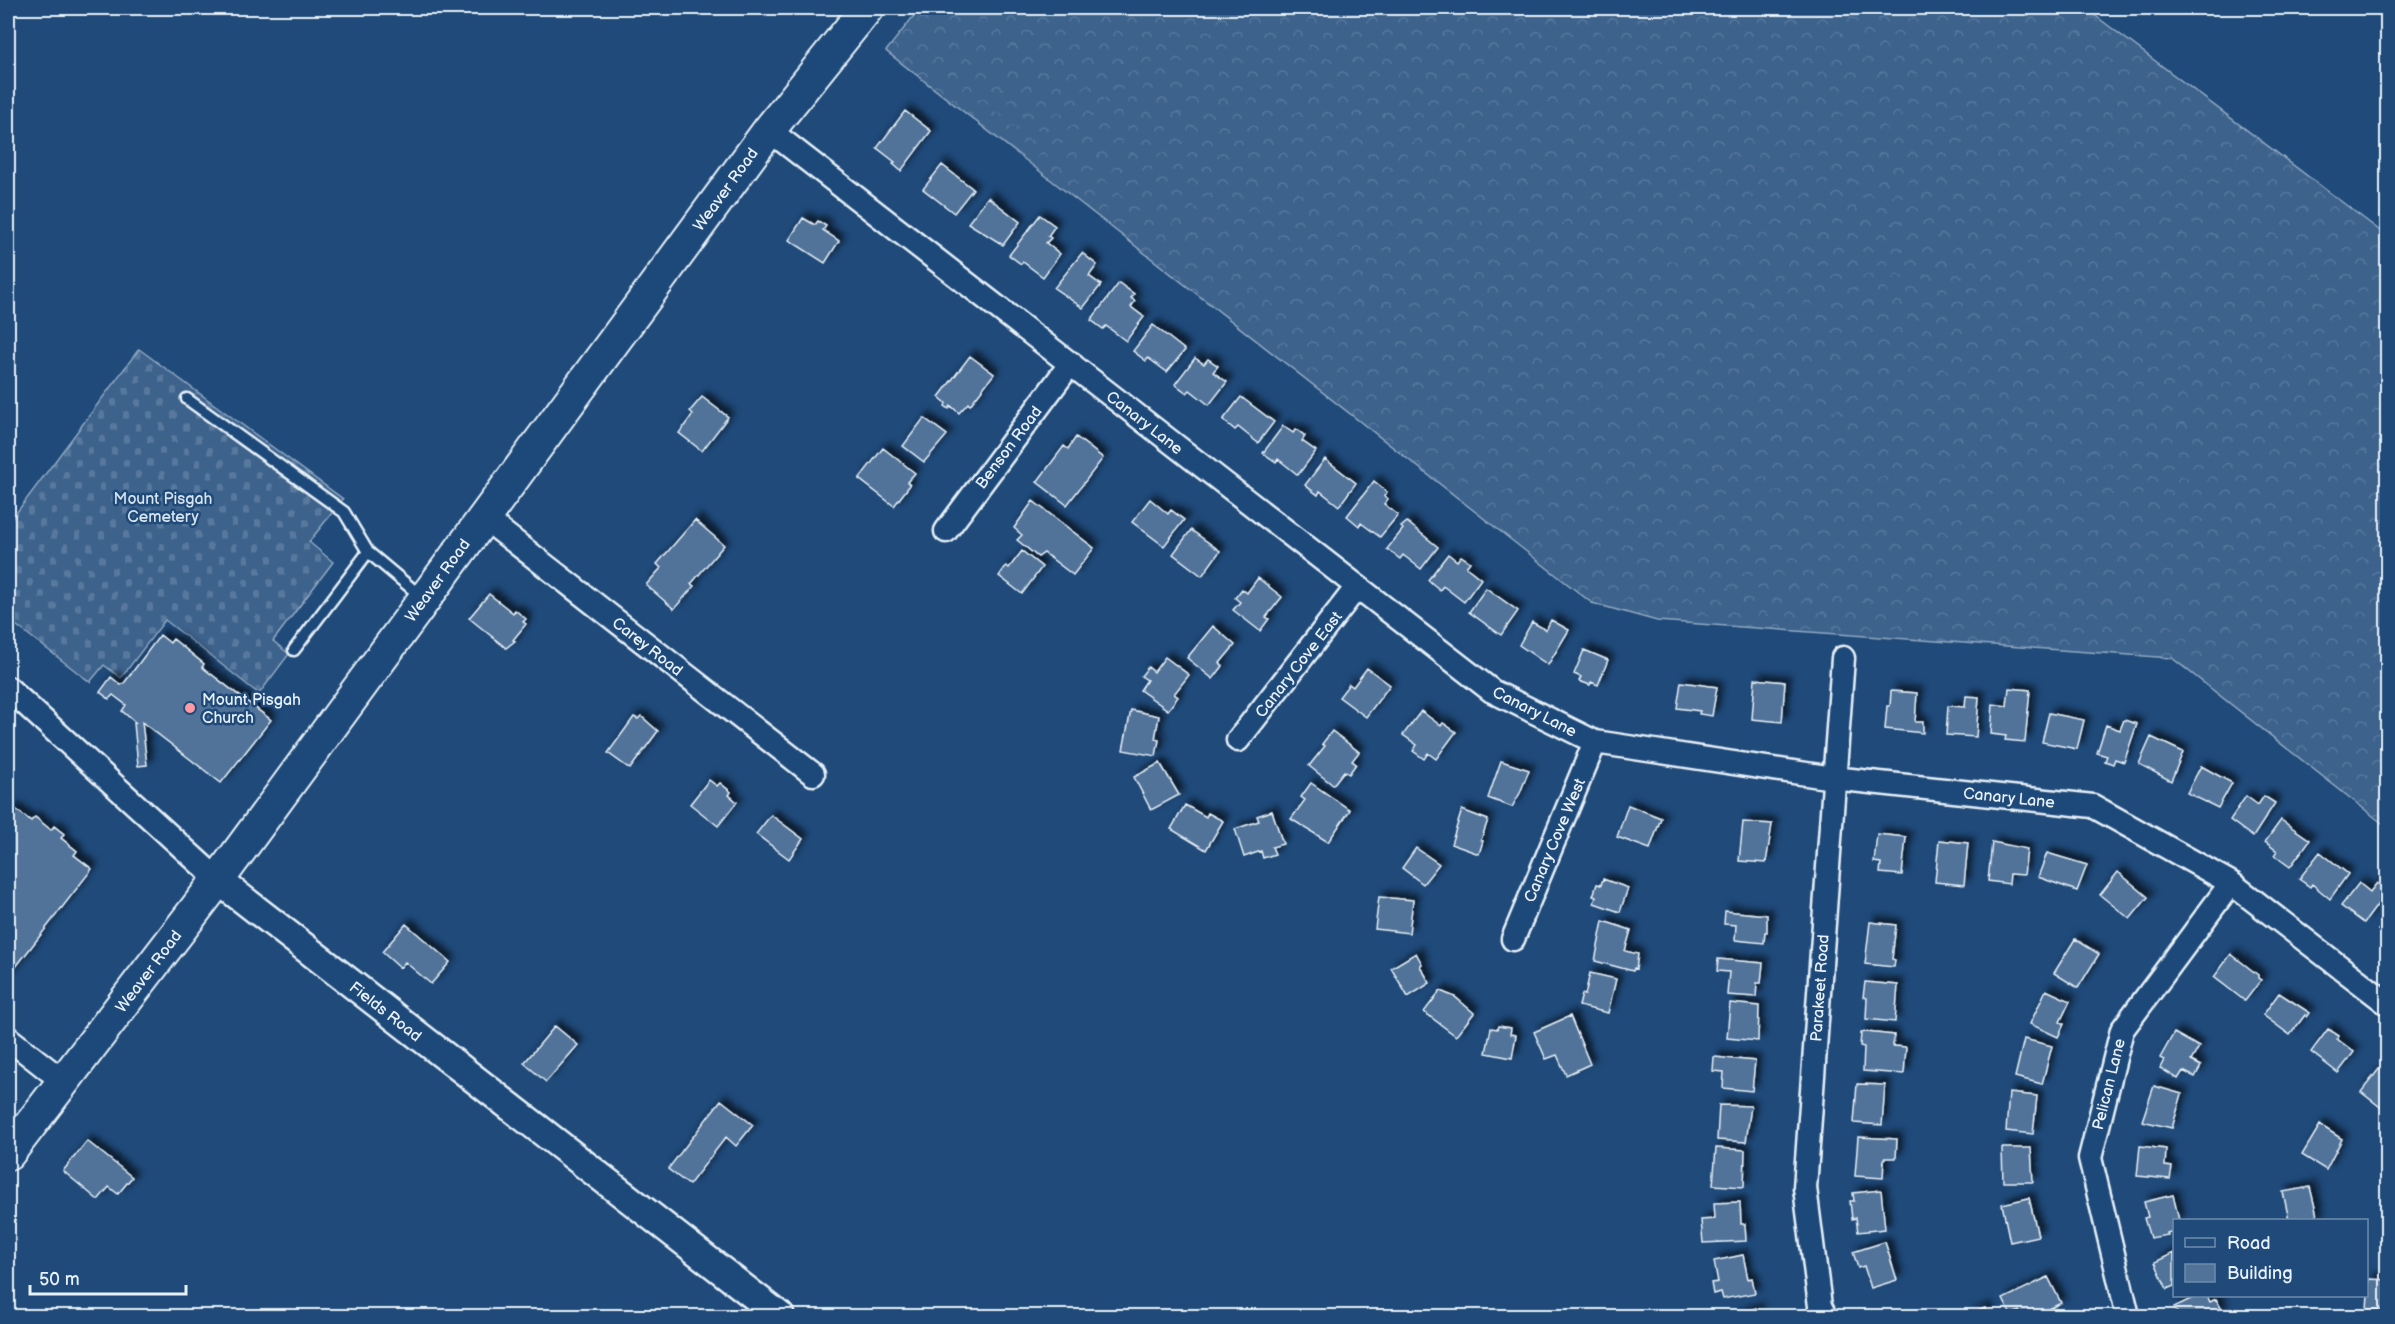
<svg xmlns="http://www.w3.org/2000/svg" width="2395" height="1324" viewBox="0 0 2395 1324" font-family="'Balsamiq Sans',sans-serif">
<defs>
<pattern id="forest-crowns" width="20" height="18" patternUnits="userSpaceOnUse" patternTransform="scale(1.5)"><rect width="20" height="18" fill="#3c628c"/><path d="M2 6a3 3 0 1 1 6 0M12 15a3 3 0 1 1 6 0" fill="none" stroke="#58799d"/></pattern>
<pattern id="cemetery-stones" width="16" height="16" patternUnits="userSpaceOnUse" patternTransform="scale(1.5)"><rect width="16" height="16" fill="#3c628c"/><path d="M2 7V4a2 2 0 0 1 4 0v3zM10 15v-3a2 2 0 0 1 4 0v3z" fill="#58799d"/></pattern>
<filter id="shadow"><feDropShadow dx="5.5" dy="-5.5" stdDeviation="3" flood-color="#0009"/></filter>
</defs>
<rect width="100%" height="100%" fill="#1f4a7a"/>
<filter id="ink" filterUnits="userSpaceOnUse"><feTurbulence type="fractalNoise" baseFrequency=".0167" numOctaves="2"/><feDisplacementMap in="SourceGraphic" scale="12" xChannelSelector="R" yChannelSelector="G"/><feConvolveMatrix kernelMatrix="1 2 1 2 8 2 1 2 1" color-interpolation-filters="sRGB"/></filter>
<g filter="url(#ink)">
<path fill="url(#forest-crowns)" stroke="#92aac2" stroke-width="1.5" d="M920 8H2085L2387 236V827L2172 658 1657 621 1592 603 886 51Z"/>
<path fill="url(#cemetery-stones)" stroke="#92aac2" stroke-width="1.5" d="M139 349 343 499 309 542 333 562 273 641 289 654 259 694 165 620 121 678 104 665 90 682 8 619V524Z"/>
<path fill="#517399" stroke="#e8f1f8" stroke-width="1.5" filter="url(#shadow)" d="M905 111 931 131 901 171 893 164 895 162 877 148Z
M942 165 973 189 954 213 923 189Z
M988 197 1020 222 1003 245 968 223Z
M1040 215 1055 226 1048 236 1051 238 1046 243 1060 254 1043 277 1023 262 1021 264 1009 255Z
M803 218 815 225 818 221 826 226 823 230 839 241 825 263 789 240Z
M1082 253 1097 265 1089 276 1101 285 1083 308 1054 288Z
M1119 283 1134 294 1131 298 1135 301 1131 307 1144 317 1126 341 1106 326 1103 329 1091 320Z
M1153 325 1185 350 1167 372 1148 358 1146 361 1133 351Z
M970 356 994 374 970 405 968 403 959 413 951 406 949 409 945 406 946 403 939 397Z
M1195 358 1204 364 1208 359 1218 366 1213 372 1227 382 1209 405 1190 390 1187 393 1175 384Z
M702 397 728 417 702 451 679 433 693 414 690 411Z
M1241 397 1274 422 1258 443 1238 427 1235 430 1223 420Z
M924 418 947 435 924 462 903 446Z
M1283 426 1293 433 1296 429 1305 436 1302 441 1316 451 1298 475 1278 459 1276 462 1263 453Z
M1076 437 1103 458 1067 505 1037 482 1064 446 1068 449Z
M883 448 915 473 907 482 910 485 894 506 859 479Z
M1325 459 1356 483 1339 506 1320 491 1318 495 1305 485Z
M1374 481 1387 492 1384 496 1388 499 1384 504 1398 515 1380 537 1361 523 1359 526 1347 516Z
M1150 499 1168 514 1171 510 1184 520 1164 546 1132 522Z
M1033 501 1094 548 1073 575 1044 553 1038 557 1017 540 1022 535 1014 528Z
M695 520 724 545 691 584 694 586 674 609 646 585 661 568 657 564Z
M1407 522 1438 547 1421 569 1403 555 1400 559 1387 549 1403 529 1401 527Z
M1191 530 1220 551 1202 576 1173 554Z
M1022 551 1042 567 1022 594 999 576 1006 566 1009 568Z
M1448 554 1457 561 1461 556 1470 562 1466 567 1481 579 1464 602 1443 586 1440 590 1428 580Z
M1258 578 1282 597 1266 617 1269 619 1260 631 1233 610 1240 602 1235 598 1242 589 1247 593Z
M1486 588 1518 611 1501 635 1469 612Z
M489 594 513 613 515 610 526 619 523 622 526 624 513 640 515 641 506 648 469 618Z
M1551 620 1569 630 1548 665 1519 645 1532 622 1546 630Z
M1213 626 1235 645 1220 663 1223 666 1213 679 1187 658Z
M160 635 170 643 173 639 204 664 202 667 271 720 221 783 142 722 147 765 138 766 134 723H136L122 711 126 705 113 695 109 699 100 692 111 677 121 685 125 682Z
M1584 650 1608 660 1598 685 1591 682 1590 685 1579 681 1581 677 1574 674Z
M1165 657 1189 675 1174 694 1178 697 1168 710 1140 690 1147 680 1141 676 1148 667 1154 672Z
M1367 668 1390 685 1366 717 1339 697 1349 684 1353 687Z
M1755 679 1785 682 1782 722 1752 719Z
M1681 682 1717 687 1712 716 1699 714 1700 711 1677 708Z
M2009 688 2030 690 2025 742 2005 740 2006 736 1991 734 1993 704 2007 706Z
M1891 691 1917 693 1915 722H1923V733L1885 729 1887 706H1890Z
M1966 696 1979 697 1976 737 1946 735 1948 706 1965 707Z
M1131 710 1159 716 1155 739 1159 740 1156 756 1123 750Z
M1421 711 1441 726 1443 723 1456 732 1436 759 1428 753 1424 759 1413 751 1417 745 1403 735Z
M2049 713 2084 720 2077 749 2042 742Z
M641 716 658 731 630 769 608 753 634 717 638 719Z
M2124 720 2137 724 2124 762 2115 759 2113 764 2105 761 2107 756 2097 753 2106 725 2120 730Z
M1332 731 1359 752 1352 761 1356 764 1349 774 1344 771 1333 785 1309 766 1325 746 1322 744Z
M2151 737 2183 752 2171 781 2139 764Z
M1501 761 1529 770 1520 793 1512 807 1488 798Z
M1160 763 1179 795 1151 810 1134 777Z
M2201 766 2232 783 2218 808 2187 793Z
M709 780 717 786 720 783 731 792 729 795 737 802 718 826 690 804Z
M1311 783 1350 810 1328 842 1291 819 1305 800 1301 797Z
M2246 796 2258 805 2264 796 2275 803 2253 837 2230 820Z
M1185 805 1206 817 1208 813 1223 821 1206 850 1171 829Z
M1628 805 1661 818 1650 849 1617 837Z
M14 808 31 821 35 817 51 830 54 826 64 834 61 838 77 851 74 855 92 869 8 977V815Z
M1462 810 1488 820 1481 840 1483 841 1479 854 1451 844Z
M1272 811 1283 844 1272 847 1275 854 1263 858 1261 851 1244 857 1235 829 1259 821 1257 816Z
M771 815 803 839 789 859 756 834Z
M2281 820 2310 840 2290 867 2274 855 2277 851 2265 842Z
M1743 822 1772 824 1766 863 1739 861Z
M1877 834 1906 837 1902 875 1880 873 1881 863 1874 862Z
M1939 840 1968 843 1964 885 1935 882Z
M1992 842 2027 849 2024 875 2010 874 2009 884 1988 881Z
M1416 848 1439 864 1423 884 1402 868Z
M2320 852 2348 874 2330 899 2312 884 2310 887 2299 879Z
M2047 853 2087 865 2077 891 2038 877Z
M2118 872 2148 897 2130 919 2100 895Z
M1603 879 1628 888 1620 912 1594 903 1596 897 1593 896 1597 884 1601 885Z
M2359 883 2370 892 2377 883 2386 890 2379 898 2381 900 2364 923 2341 906Z
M1379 897 1413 900 1409 933 1375 929Z
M1725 911 1767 915V932H1765L1764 943 1735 940 1736 925 1724 924Z
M2388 918V937L2378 930Z
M1603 921 1631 930 1625 951 1638 954 1636 969 1634 968 1633 971 1595 961Z
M1870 922 1896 925 1892 959 1895 960 1894 967 1865 964Z
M406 924 450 962 431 984 405 962 400 968 382 952Z
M2075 939 2099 954 2078 988 2054 973Z
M1416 953 1422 964 1420 966 1430 983 1408 997 1391 968Z
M2231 954 2258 975V978L2261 980 2245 1001 2214 977Z
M1718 959 1763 963 1761 983H1757L1756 997 1727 995 1729 972 1717 971Z
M1590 973 1616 979 1608 1013 1579 1006 1582 994 1585 995Z
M1865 982 1898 985 1895 1022 1866 1019 1867 998 1863 997Z
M2046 990 2070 1001 2060 1022 2064 1024 2058 1037 2030 1024Z
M1440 991 1455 997 1474 1013 1456 1036 1424 1012Z
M2279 993 2310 1013 2307 1017 2305 1015 2290 1035 2263 1015Z
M1730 1003 1759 1006 1758 1041 1727 1038Z
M1570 1016 1590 1064 1566 1075 1557 1055 1546 1059 1534 1032Z
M555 1026 578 1045 546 1082 524 1063Z
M1498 1026 1511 1028 1510 1034 1516 1035 1512 1058 1486 1053 1491 1028 1497 1029Z
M2328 1029 2339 1036 2337 1039 2354 1052 2338 1073 2311 1052Z
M1866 1032 1894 1035 1893 1046 1906 1047 1904 1074 1863 1071 1864 1047 1860 1046 1861 1033Z
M2174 1033 2199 1047 2191 1061 2201 1066 2195 1077 2183 1071 2178 1079 2160 1068 2164 1060 2160 1058Z
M2024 1039 2052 1046 2042 1084 2015 1077Z
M1714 1057 1755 1061 1752 1091 1723 1088 1724 1072 1713 1071Z
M2379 1069 2388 1075V1113L2361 1092Z
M1857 1084 1885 1085 1882 1125 1854 1123Z
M2154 1086 2182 1094 2172 1128 2142 1121Z
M2009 1093 2037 1096 2033 1134 2006 1131Z
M721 1100 753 1125 736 1146 726 1137 689 1185 668 1169Z
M1719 1105 1751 1106 1746 1142 1717 1140Z
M2320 1125 2342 1139 2326 1170 2302 1155Z
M1858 1137 1897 1139 1896 1158H1884L1883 1178 1855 1176Z
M87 1141 132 1177 118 1194 109 1187 98 1200 63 1171Z
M2140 1146 2166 1149 2165 1166 2172 1167 2170 1179 2137 1176Z
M1716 1148 1745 1150 1744 1187 1713 1185Z
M2002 1148H2031L2033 1182H2003Z
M2310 1187 2318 1220H2289L2283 1192Z
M1881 1190 1885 1229 1858 1232 1856 1218 1852 1219 1850 1201H1854L1853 1193Z
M2173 1195 2179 1220H2174V1231L2167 1233 2168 1235 2150 1238 2144 1218 2148 1217 2144 1202Z
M2029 1198 2038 1236 2010 1242 2002 1204Z
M1740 1202 1741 1224H1745L1746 1241 1703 1243 1701 1220 1715 1219 1714 1203Z
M1885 1242 1897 1280 1871 1288 1864 1266 1858 1268 1853 1252Z
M2174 1253V1286L2167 1289 2155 1262Z
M1743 1255 1748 1279 1752 1278 1755 1293 1723 1299 1721 1292 1713 1294 1711 1283 1718 1282 1714 1261Z
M2048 1277 2061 1303 2047 1310 2049 1313 2042 1316H2021L2019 1311 2011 1315 2003 1299Z
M2369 1279 2388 1280V1311L2367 1309Z
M2197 1296H2207L2210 1302 2216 1299 2222 1310 2215 1313 2217 1316H2179L2174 1307Z
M1756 1308 1759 1316H1733Z
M1985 1308 1990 1316H1967Z"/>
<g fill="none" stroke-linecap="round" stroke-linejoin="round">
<defs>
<path id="service" d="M187 399 344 512 368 552
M294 650 368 552 423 598"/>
<path id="minor" d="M769 130 1492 691 1595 742 1833 778 2093 806 2231 883 2388 1004
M483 517 813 774
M946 531 1071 363
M8 688 218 880
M1238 740 1357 587
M1513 939 1595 742
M8 1038 64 1082
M1825 1316 1820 1306 1805 1188 1843 658
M2128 1316 2090 1158 2122 1030 2231 883"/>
<path id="tertiary" d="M218 880 780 1316"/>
<path id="secondary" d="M8 1154 218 880 769 130 867 8"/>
</defs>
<use href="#service" stroke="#e8f1f8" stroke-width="15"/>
<use href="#minor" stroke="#e8f1f8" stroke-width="27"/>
<use href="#tertiary" stroke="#e8f1f8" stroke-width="32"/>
<use href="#secondary" stroke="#e8f1f8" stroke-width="36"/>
<use href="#service" stroke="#1f4a7a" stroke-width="10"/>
<use href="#minor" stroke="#1f4a7a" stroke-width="22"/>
<use href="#tertiary" stroke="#1f4a7a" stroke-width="27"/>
<use href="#secondary" stroke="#1f4a7a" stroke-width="32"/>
</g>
</g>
<circle fill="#ff9aa2" stroke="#1f4a7a" stroke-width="2" cx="190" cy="708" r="6"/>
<g text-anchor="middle" stroke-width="5" stroke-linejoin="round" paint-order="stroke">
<g font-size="16" fill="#e8f1f8" stroke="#1f4a7a">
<text transform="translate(725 189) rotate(-54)" y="6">Weaver Road</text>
<text transform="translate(1145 422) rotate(38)" y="6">Canary Lane</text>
<text transform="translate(1008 447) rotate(-53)" y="6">Benson Road</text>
<text transform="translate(437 580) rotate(-54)" y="6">Weaver Road</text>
<text transform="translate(648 646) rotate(38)" y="6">Carey Road</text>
<text transform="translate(1298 664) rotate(-52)" y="6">Canary Cove East</text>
<text transform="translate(1535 711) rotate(27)" y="6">Canary Lane</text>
<text transform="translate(2009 797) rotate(6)" y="6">Canary Lane</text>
<text transform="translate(1554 840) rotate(-67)" y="6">Canary Cove West</text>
<text transform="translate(148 971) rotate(-53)" y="6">Weaver Road</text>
<text transform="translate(1819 988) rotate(-86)" y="6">Parakeet Road</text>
<text transform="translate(386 1011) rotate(38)" y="6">Fields Road</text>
<text transform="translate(2108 1084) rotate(-76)" y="6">Pelican Lane</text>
</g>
<g font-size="16" fill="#d7e3ed" stroke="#1f4a7a">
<text x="163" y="504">Mount Pisgah<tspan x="163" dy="18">Cemetery</tspan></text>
</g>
<g font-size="16" fill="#e8f1f8" stroke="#1f4a7a" text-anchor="start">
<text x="202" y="705">Mount Pisgah<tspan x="202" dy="18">Church</tspan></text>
</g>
</g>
<rect width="2395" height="1324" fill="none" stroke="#1f4a7a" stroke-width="30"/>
<rect x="15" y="15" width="2365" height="1294" fill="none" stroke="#e8f1f8" stroke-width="2" filter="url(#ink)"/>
<rect x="2173" y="1219" width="195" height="78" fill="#1f4a7a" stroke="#6f8dac" stroke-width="1.5"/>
<rect x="2185" y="1238" width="30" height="9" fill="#1f4a7a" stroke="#6f8dac" stroke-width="1.5"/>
<text x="2227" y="1249" font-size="18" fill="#e8f1f8">Road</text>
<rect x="2185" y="1264" width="30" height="18" fill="#517399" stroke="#6f8dac" stroke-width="1.5"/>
<text x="2227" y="1279" font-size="18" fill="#e8f1f8">Building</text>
<path d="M30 1285v9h156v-9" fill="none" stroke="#e8f1f8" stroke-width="3"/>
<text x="39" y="1285" font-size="18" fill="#e8f1f8" stroke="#1f4a7a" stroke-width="4.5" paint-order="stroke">50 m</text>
</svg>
